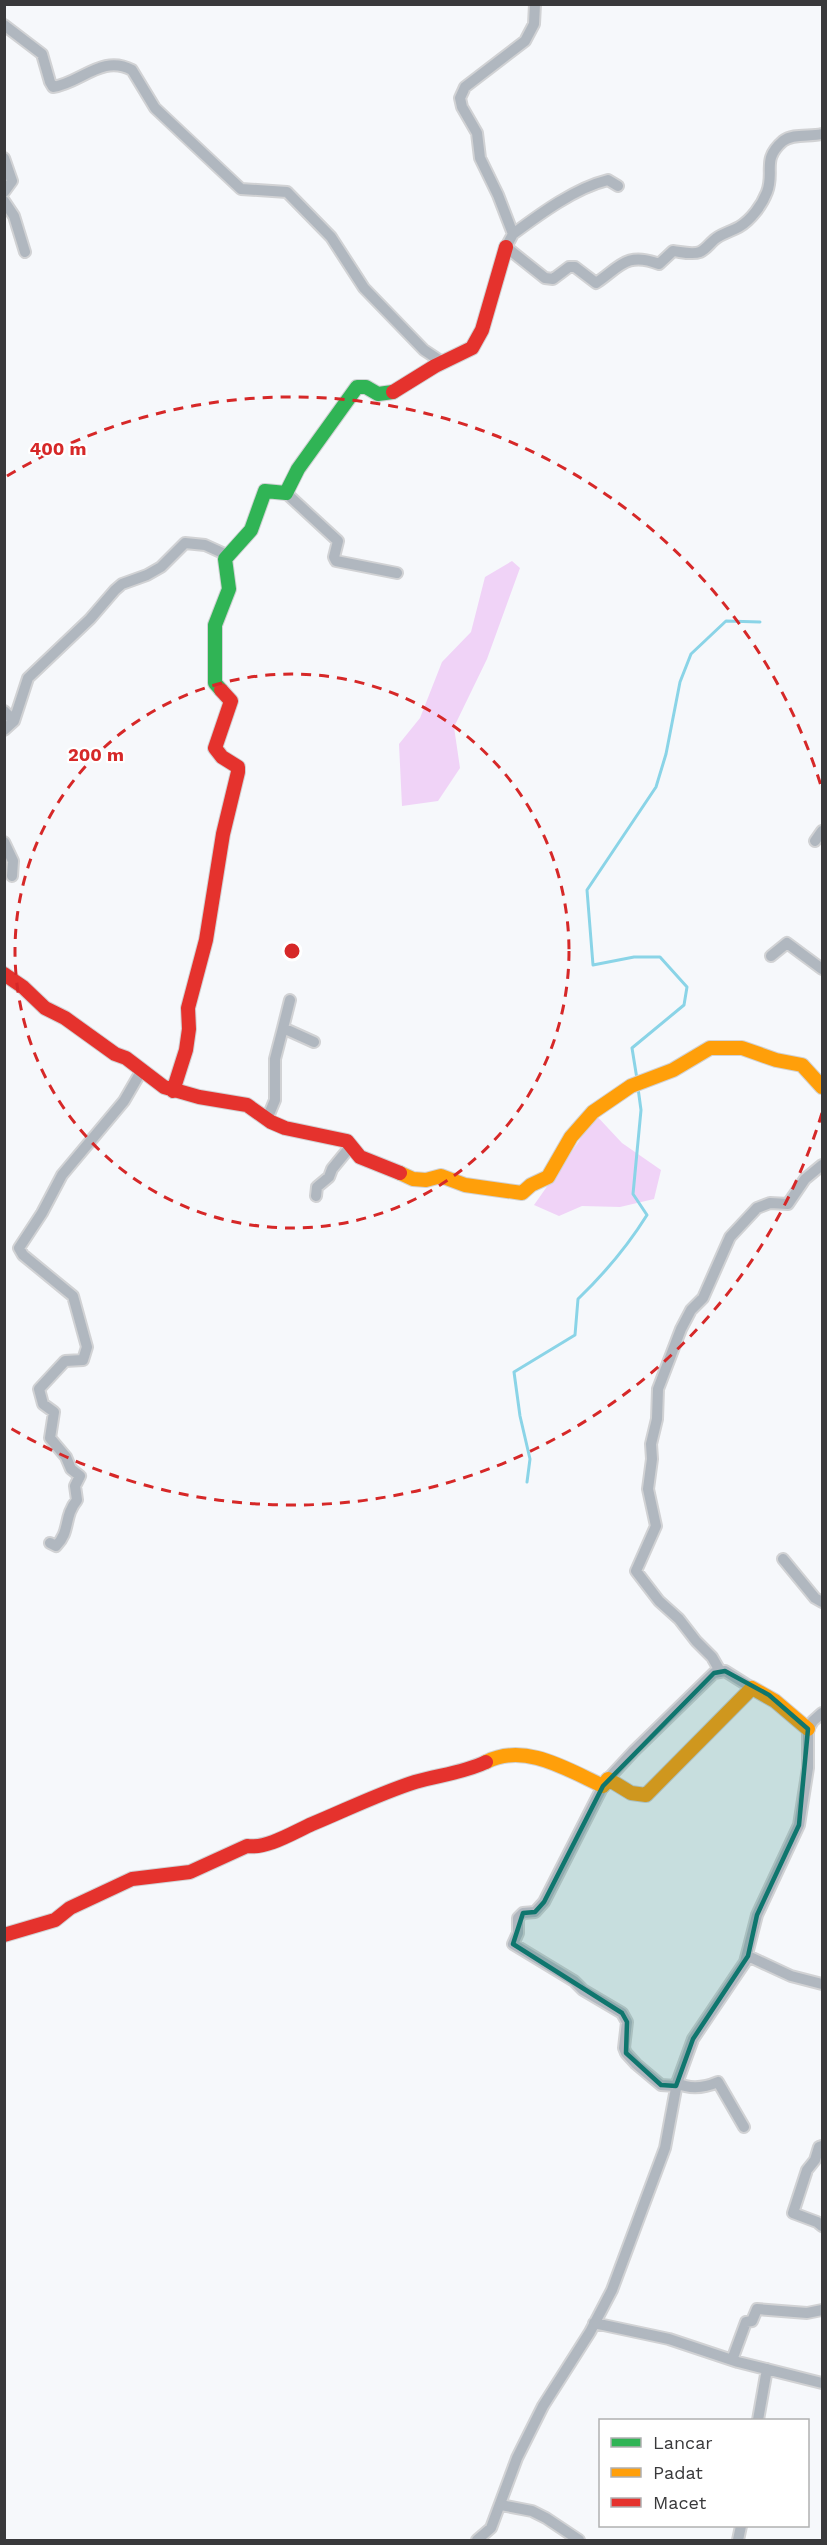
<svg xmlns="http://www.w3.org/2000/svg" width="827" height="2545" viewBox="0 0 827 2545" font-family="'Work Sans',sans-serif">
<rect width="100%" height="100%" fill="#f6f8fb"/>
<path fill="#f0d3f7" d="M512 561 520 568 487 659 454 727 460 768 438 801 402 806 399 744 420 718 442 662 471 632 485 577Z
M593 1112 622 1143 661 1170 654 1199 620 1207 582 1206 559 1216 534 1205 579 1141Z"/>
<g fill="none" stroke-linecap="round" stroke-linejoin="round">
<path stroke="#8ad4e7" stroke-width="3" d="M637 1079 632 1048 684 1005 687 987 660 957H634L593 965 587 890 656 787 666 754 680 682 691 654 726 621 760 622
M527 1482 530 1459 520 1416 514 1372 575 1335 578 1299C605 1273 627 1247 647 1215L633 1194 641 1110 638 1088"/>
<defs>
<path id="street" d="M535 4 534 24 525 41 465 87 460 98 462 107 477 133 480 158 498 195 513 234 506 247 545 278 553 279 569 267H575L596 283C619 268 626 251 659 264L673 251C682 252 692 255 700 252 707 249 711 241 718 237 724 233 732 231 739 227 751 220 762 205 767 192 775 171 761 160 783 141 793 133 810 137 822 134
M4 25 42 54 50 82 53 87C81 83 102 54 132 70L155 108 241 189 287 192 331 237 364 288 424 350 442 362
M4 158 12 181 4 192
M4 201 14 216 25 252
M513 234C540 214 575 188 608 180L618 186
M286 493 338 541 334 557 336 561 397 573
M4 711 14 721
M4 730 14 721 28 678 90 619 115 590 122 584 147 575 161 567 185 543 205 545 227 555
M815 841 822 831
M4 842 13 861 12 876
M771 956 787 943 822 969
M283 1028 290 1000
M267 1119 275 1100V1059L283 1028 314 1042
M316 1196 317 1187 329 1177 332 1169 350 1147
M50 1543 56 1546C71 1531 63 1517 77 1500L75 1486 80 1476 71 1469 66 1457 50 1438 54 1412 43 1404 39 1389 65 1361 83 1360 87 1347 73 1296 23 1255 19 1248 42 1213 62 1175 124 1101 142 1070
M783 1559 815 1598 822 1602
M720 1671 712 1657 696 1641 679 1619 659 1601 636 1571 656 1526 648 1489 652 1459 651 1444 657 1419 658 1389 681 1329 691 1310 703 1298 730 1237 757 1208 770 1203 788 1204 805 1179 822 1165
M608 1779 634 1751 714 1673 725 1671 752 1688
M603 1786 544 1902 535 1912 523 1913 518 1918V1933L513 1944 574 1981 583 1990 622 2013 627 2022 624 2048 626 2053 636 2064 661 2085 676 2086
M748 1956 791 1976 822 1984
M677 2083C691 2090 704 2088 718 2082L744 2127
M822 2146 819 2147 815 2160 807 2170 793 2213 817 2222 822 2226
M594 2323 669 2339 738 2362 822 2383
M732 2360 746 2322 752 2321 757 2309 807 2313 822 2310
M758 2420 767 2369
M501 2505 532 2511 546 2518 579 2540
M477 2540 491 2528 517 2458 543 2406 590 2332 612 2290 665 2148 677 2083 693 2039 745 1962 757 1915 799 1825 808 1768V1729L813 1721 822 1713
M738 2540 741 2526"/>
<path id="fast" d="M221 690 215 683V625L229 589 225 559 251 530 265 491 286 493 298 469 357 387H366L378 394 393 392"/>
<path id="slow" d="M400 1173 413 1179 426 1180 441 1176 465 1185 522 1193 531 1185 548 1177 571 1137 593 1112 631 1086 673 1070 710 1048H742L776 1060 802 1065 822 1087
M486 1762C525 1742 568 1770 603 1786L608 1779 631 1793 646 1795 752 1688 775 1701 808 1729"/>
<path id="jam" d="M393 392 435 366 472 348 482 330 506 247
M4 974 23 987 45 1008 65 1018 115 1054 126 1058 164 1087 199 1097 247 1105 271 1122 285 1128 347 1141 360 1157 400 1173
M173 1091 186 1050 189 1029 188 1008 206 940 223 834 238 772V767L222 757 215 748 231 701 221 690
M4 1935 55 1920 70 1908 132 1879 190 1872 247 1846C267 1849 294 1832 312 1824 346 1810 380 1793 415 1782 439 1775 463 1773 486 1762"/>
</defs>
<use href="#street" stroke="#d1d2d4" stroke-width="14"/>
<use href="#fast" stroke="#d1d2d4" stroke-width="16"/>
<use href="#slow" stroke="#d1d2d4" stroke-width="16"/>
<use href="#jam" stroke="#d1d2d4" stroke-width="16"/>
<use href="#street" stroke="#b0b7bf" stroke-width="10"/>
<use href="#fast" stroke="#30b455" stroke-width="14"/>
<use href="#slow" stroke="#ff9f0a" stroke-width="14"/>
<use href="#jam" stroke="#e5322d" stroke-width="14"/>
</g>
<path fill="#0f766e" fill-opacity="0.2" stroke="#0f766e" stroke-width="4.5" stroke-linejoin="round" d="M725 1671 769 1695 808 1729 799 1825 757 1915 748 1956 693 2039 676 2086 661 2085 626 2053 627 2022 622 2013 513 1944 523 1913 535 1912 544 1902 603 1786 714 1673Z"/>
<g fill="none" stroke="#d62828" stroke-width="3" stroke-dasharray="10 8">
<circle cx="292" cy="951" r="277"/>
<path d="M822 1113A554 554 0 0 1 7 1426M7 476A554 554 0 0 1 822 789"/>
</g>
<circle cx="292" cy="951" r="9" fill="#d62828" stroke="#fff" stroke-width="3"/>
<g font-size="18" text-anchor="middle" font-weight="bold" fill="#d62828" stroke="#fff" stroke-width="4.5" stroke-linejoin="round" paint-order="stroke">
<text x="58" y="455">400 m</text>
<text x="96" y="761">200 m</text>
</g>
<rect width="827" height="2545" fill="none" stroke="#39393b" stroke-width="12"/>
<rect x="599" y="2419" width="210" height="108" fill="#ffffff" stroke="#b0b0b1" stroke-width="1.5"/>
<rect x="611" y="2438" width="30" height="9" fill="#30b455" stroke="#b0b0b1" stroke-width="1.5"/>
<text x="653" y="2449" font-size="18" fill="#39393b">Lancar</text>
<rect x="611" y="2468" width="30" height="9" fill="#ff9f0a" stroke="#b0b0b1" stroke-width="1.5"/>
<text x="653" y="2479" font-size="18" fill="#39393b">Padat</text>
<rect x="611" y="2498" width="30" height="9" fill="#e5322d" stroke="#b0b0b1" stroke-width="1.5"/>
<text x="653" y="2509" font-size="18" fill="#39393b">Macet</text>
</svg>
